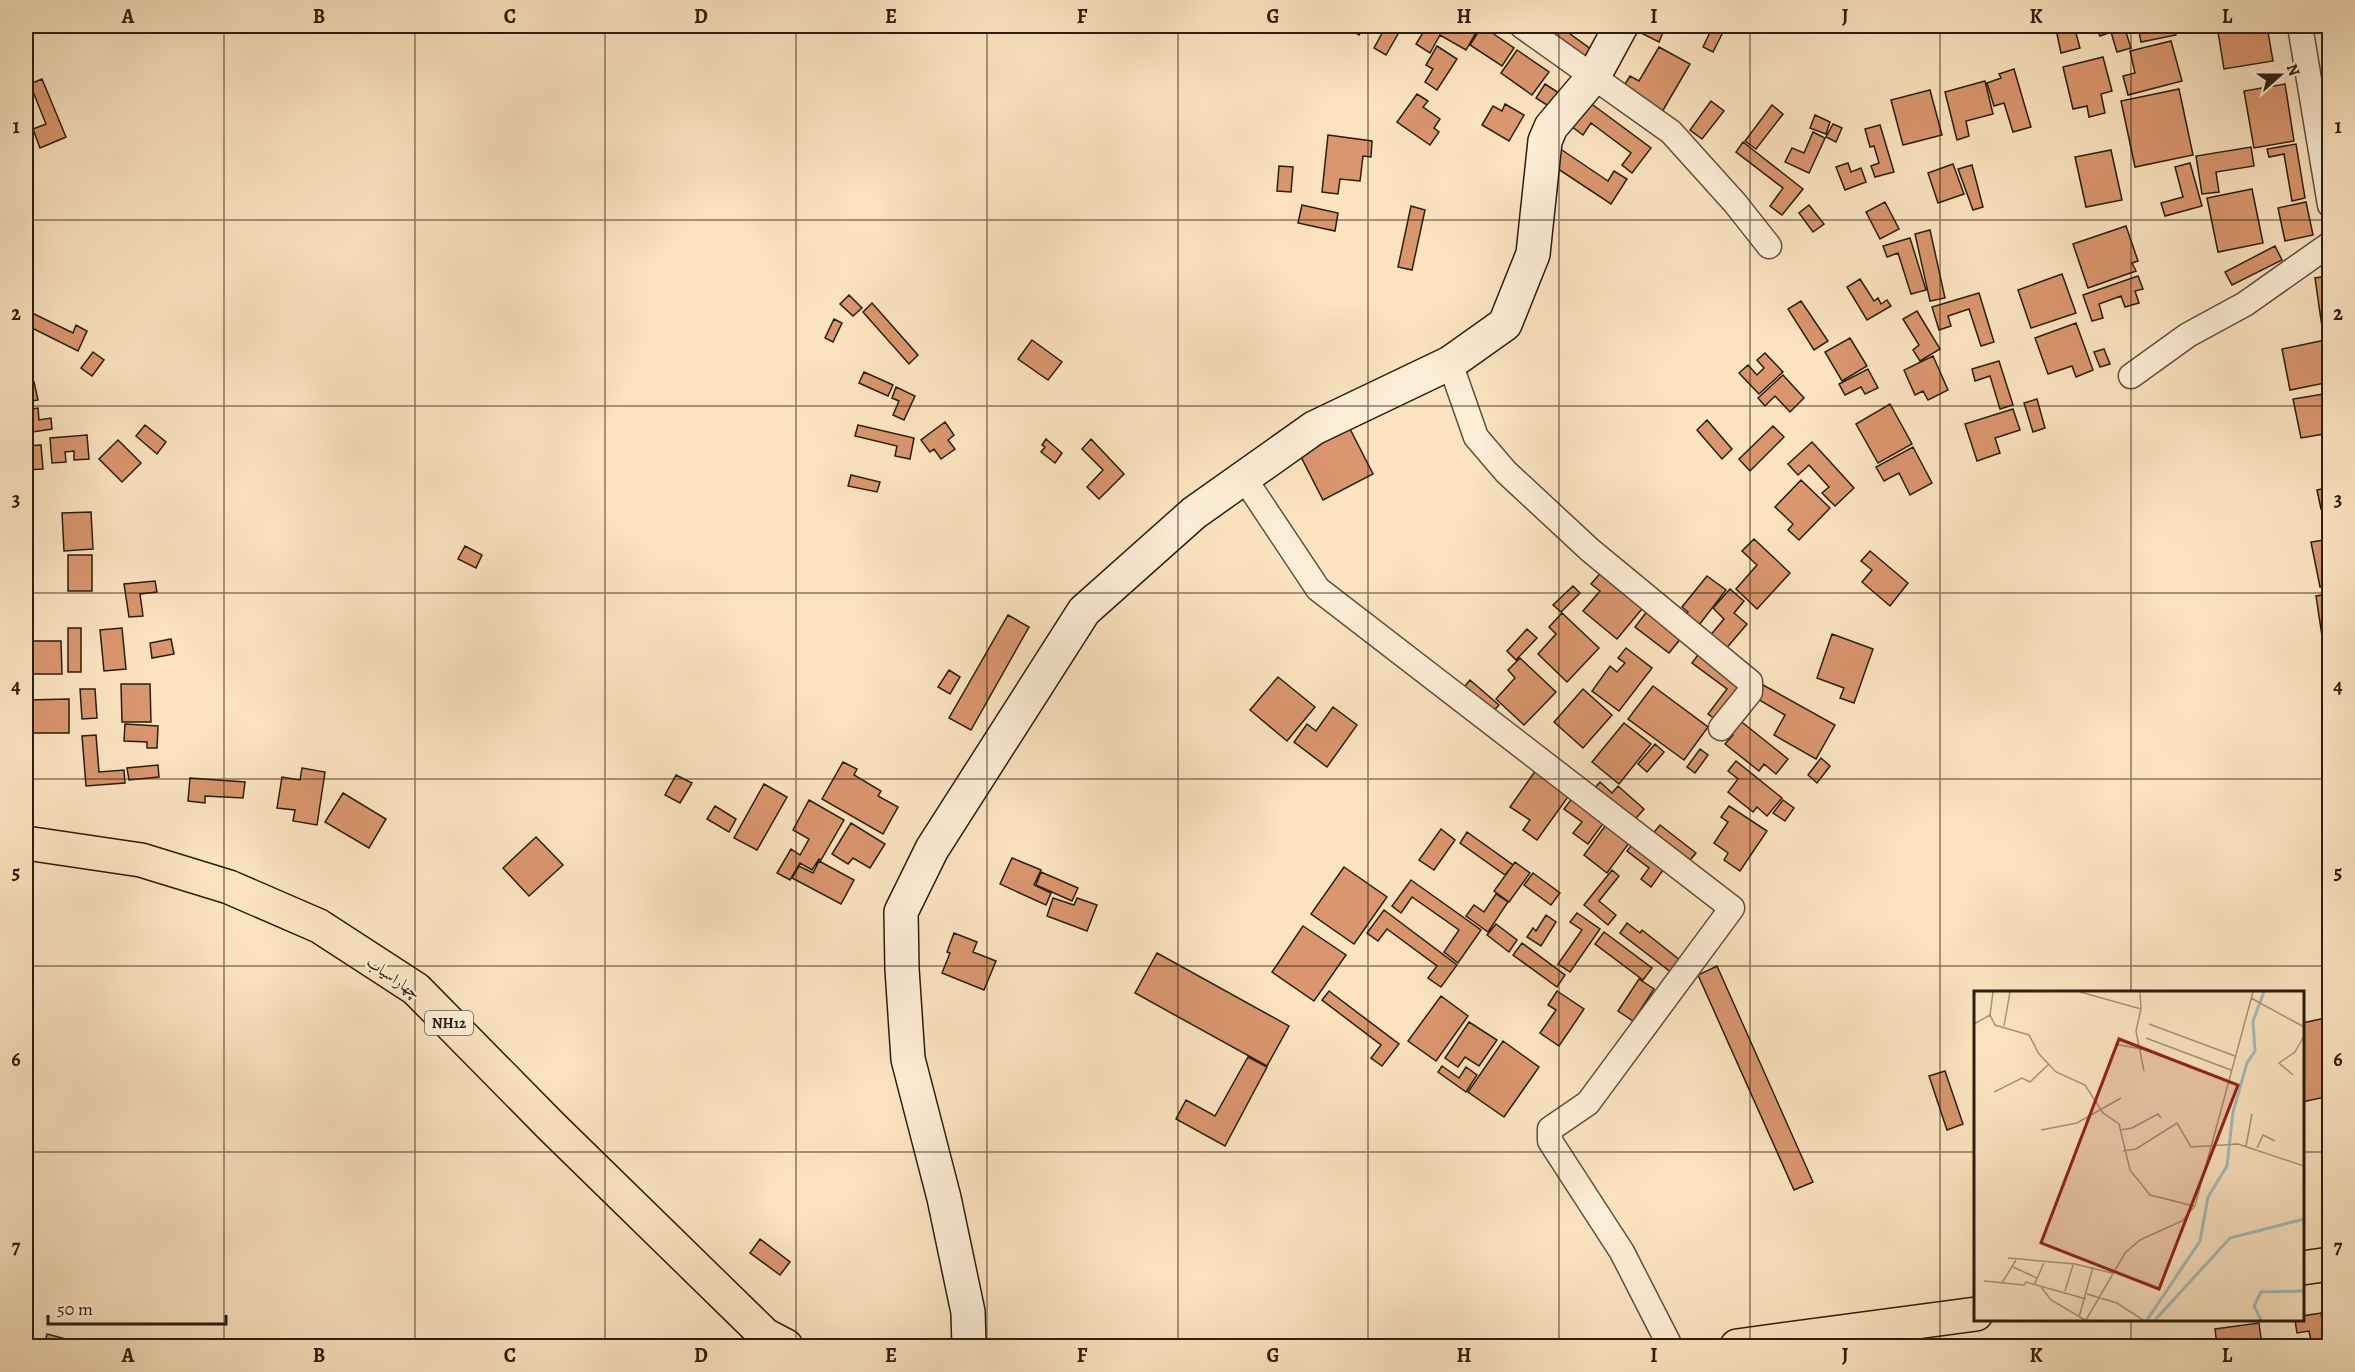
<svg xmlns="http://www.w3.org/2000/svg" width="2355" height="1372" viewBox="0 0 2355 1372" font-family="Alegreya,Amiri,serif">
<rect width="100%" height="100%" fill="#fbe3c0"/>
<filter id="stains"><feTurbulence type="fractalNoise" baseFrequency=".00333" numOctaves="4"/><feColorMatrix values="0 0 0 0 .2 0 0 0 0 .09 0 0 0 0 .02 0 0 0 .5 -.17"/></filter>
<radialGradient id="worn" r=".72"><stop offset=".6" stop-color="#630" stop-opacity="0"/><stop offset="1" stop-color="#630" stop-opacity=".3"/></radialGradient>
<path fill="#da966e" stroke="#291e0e" stroke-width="1.5" d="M1345 26H1365L1359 35Z
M1386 26 1402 27 1386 55 1374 48Z
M1427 26H1471L1478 29 1466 50 1440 35 1430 53 1416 44Z
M1482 26 1514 48 1502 66 1470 45Z
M1548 26H1559L1599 55 1591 66 1543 32Z
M1584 26H1608L1603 35Z
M1637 26H1654L1664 30 1659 42 1635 30Z
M1713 26H1726L1713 52 1703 47Z
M2074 26 2080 48 2061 53 2056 29Z
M2096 26H2124L2131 48 2117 52 2111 32 2100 36Z
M2138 26H2174L2176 35 2141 42Z
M2217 26H2267L2273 61 2224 69Z
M2171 41 2182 81 2128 95 2123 76 2135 73 2130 51Z
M1437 46 1457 59 1437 90 1425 82 1433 69 1426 65Z
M1659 47 1690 64 1662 112 1622 89 1630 76 1639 81Z
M1517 50 1549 72 1532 95 1501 73Z
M2103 57 2112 91 2101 94 2105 113 2089 117 2087 106 2073 109 2063 67Z
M2014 69 2031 127 2013 132 2004 103 1994 106 1987 83 2001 78 1999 74Z
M42 79 66 137 40 148 33 129 46 124 30 84Z
M1985 81 1993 114 1966 121 1969 136 1957 140 1945 92Z
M1545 84 1559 93 1550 107 1536 98Z
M2285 84 2294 141 2254 148 2244 91Z
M2179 89 2193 155 2135 167 2121 101Z
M1930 90 1942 135 1903 145 1891 100Z
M1417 94 1428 101 1423 107 1440 119 1434 128 1439 132 1430 145 1397 122Z
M2330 98V145L2319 100Z
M1711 101 1724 111 1702 139 1690 130Z
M1589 102 1651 148 1632 173 1622 165 1631 153 1591 123 1583 135 1571 126Z
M1505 104 1524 115 1509 141 1482 125 1493 106 1502 111Z
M1772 105 1783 114 1756 149 1745 141Z
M1815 115 1830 122 1826 134 1810 128Z
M1833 124 1842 128 1836 142 1826 137Z
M1880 125 1894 172 1875 177 1871 166 1879 163 1874 146 1870 147 1865 129Z
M1813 132 1825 138 1809 173 1785 162 1792 148 1804 153Z
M1328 135 1372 141 1371 157 1363 156 1360 181 1340 179 1338 194 1322 192Z
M1743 142 1803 189 1782 215 1770 206 1783 188 1736 152Z
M2296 144 2305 198 2292 201 2284 154 2269 157 2267 149Z
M2251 147 2254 166 2216 172 2219 192 2202 194 2196 156Z
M1559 148 1608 181 1614 171 1627 179 1611 204 1549 163Z
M2111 150 2122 200 2086 207 2075 157Z
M1848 163 1851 172 1861 168 1866 182 1845 190 1836 167Z
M2190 163 2202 206 2165 216 2161 203 2183 197 2175 167Z
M1953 164 1964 194 1938 203 1928 173Z
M1972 165 1983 207 1973 210 1958 169Z
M1279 166 1293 167 1291 192 1277 191Z
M2252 189 2263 243 2218 252 2207 198Z
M1885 202 1899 229 1880 239 1866 212Z
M2306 202 2313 235 2285 241 2278 208Z
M1302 205 1338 213 1335 231 1298 223Z
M1809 205 1824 224 1813 232 1799 213Z
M1411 206 1425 210 1412 270 1398 267Z
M2126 226 2138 261 2132 263 2136 271 2088 288 2073 244Z
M1930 230 1945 298 1930 301 1915 234Z
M1910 238 1926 290 1911 294 1898 253 1887 257 1883 246Z
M2275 246 2282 260 2232 285 2225 272Z
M2062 274 2076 313 2031 328 2018 290Z
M2138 276 2143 289 2135 291 2139 303 2125 307 2121 296 2099 304 2103 318 2092 321 2083 295Z
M2328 276 2330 326 2322 327 2315 278Z
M1860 279 1874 301 1878 298 1881 304 1887 300 1891 306 1867 320 1847 287Z
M1979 293 1994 342 1981 346 1969 309 1948 316 1951 326 1939 330 1932 307Z
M849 295 862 308 853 316 840 304Z
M1801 301 1828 341 1814 350 1788 309Z
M872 303 918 355 909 364 863 312Z
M26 310 73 333 76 325 87 331 78 351 26 325Z
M1917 311 1940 349 1920 361 1913 350 1919 345 1903 319Z
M834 319 842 323 833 342 825 338Z
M2076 323 2093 370 2076 377 2072 366 2048 374 2035 338Z
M1850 338 1867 366 1842 381 1825 352Z
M2330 339V382L2290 390 2282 349Z
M1032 340 1062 362 1048 380 1018 359Z
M2104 349 2110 364 2100 367 2094 352Z
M93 352 104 360 92 376 81 368Z
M1765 353 1783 372 1759 394 1739 373 1748 365 1757 375 1764 368 1757 360Z
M1933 356 1948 390 1928 400 1923 391 1915 395 1904 370Z
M1999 361 2013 405 2000 409 1990 376 1975 381 1972 369Z
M1868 369 1878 388 1865 394 1861 387 1845 395 1839 384Z
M864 372 893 385 888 396 859 383Z
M1783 375 1804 398 1790 412 1775 396 1765 406 1758 398Z
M34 382 38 400 26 402V384Z
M896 387 915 396 904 420 893 415 899 401 892 398Z
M2330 393V433L2301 438 2293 399Z
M2037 399 2045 428 2033 432 2024 403Z
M1890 404 1912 444 1878 463 1856 424Z
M38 408 39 420 51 418 52 429 26 433V410Z
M2013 409 2020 430 1995 438 2000 453 1977 461 1965 424Z
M1707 420 1732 449 1722 459 1697 430Z
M945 422 954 435 948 440 955 449 941 459 934 449 930 452 921 440Z
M145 425 166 442 157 454 136 436Z
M858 425 914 438 910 459 895 456 897 446 855 436Z
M1348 425 1373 474 1323 500 1298 451Z
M1773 426 1784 437 1750 471 1739 459Z
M87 435 89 459 74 460V451L65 452 66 462 52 463 50 438Z
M1046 439 1062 453 1055 463 1041 452 1045 447 1042 445Z
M1091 439 1124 474 1099 499 1087 487 1103 470 1082 449Z
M118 440 141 463 122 482 99 459Z
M1812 442 1854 488 1835 506 1822 493 1829 487 1809 465 1798 475 1788 464Z
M41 445 43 469 26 470V446Z
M1913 447 1932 483 1910 495 1899 473 1884 481 1876 467Z
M851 475 880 482 877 492 848 486Z
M1801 480 1830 508 1799 540 1788 530 1793 524 1775 507Z
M2330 487V507L2321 509 2317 490Z
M91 512 93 549 64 551 62 513Z
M1754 539 1790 573 1757 609 1736 589 1757 565 1742 551Z
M2330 539V586L2320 587 2311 542Z
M465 546 482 555 476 568 458 559Z
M1870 551 1908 583 1890 606 1862 582 1872 570 1861 561Z
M68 555H92V591H68Z
M1604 569 1646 604 1617 639 1583 611 1600 591 1591 584Z
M1707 576 1726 590 1696 629 1682 619 1688 612 1682 607Z
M155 581 157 592 140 594 143 616 129 617 124 584Z
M1573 586 1580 593 1561 612 1553 605Z
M1730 589 1744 601 1734 613 1747 624 1724 651 1709 637 1724 619 1713 608Z
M2330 594V635L2322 636 2316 596Z
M1648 610 1682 637 1669 653 1635 627Z
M1562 613 1599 648 1567 682 1538 654 1556 634 1549 627Z
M1008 615 1029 627 971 730 949 718Z
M68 628H81V672H68Z
M122 628 126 669 104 671 100 630Z
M1527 629 1537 638 1516 660 1507 651Z
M1832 634 1873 649 1854 703 1840 698 1844 688 1817 678Z
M171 639 174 654 152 658 150 643Z
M26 641H61L62 674H26Z
M1626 648 1652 668 1619 711 1592 691 1610 666 1617 672 1625 663 1618 658Z
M1700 652 1745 686 1718 721 1708 714 1727 689 1692 663Z
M1520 658 1556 692 1524 725 1496 699 1515 678 1508 670Z
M949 670 960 677 950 694 938 687Z
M1278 677 1315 707 1287 741 1250 710Z
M1470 680 1499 705 1489 716 1460 692Z
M121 684H150L151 722H122Z
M1763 685 1835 725 1816 759 1774 735 1785 715 1756 698Z
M1653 686 1708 727 1684 760 1628 719Z
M80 689H95L97 718 82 719Z
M1583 689 1612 715 1583 748 1554 722Z
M69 699V733H26V700Z
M1333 707 1357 725 1327 767 1294 742 1307 724 1316 731Z
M1733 715 1788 759 1776 774 1764 764 1759 771 1725 744 1733 735 1723 727Z
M1624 723 1651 744 1619 784 1592 762Z
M125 724 158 726 157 748H147V742L124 741Z
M96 735 99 772 124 770 125 783 86 786 82 736Z
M1655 744 1664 752 1647 772 1638 764Z
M1700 749 1708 755 1695 773 1687 767Z
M1821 758 1830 766 1817 783 1808 775Z
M1736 761 1782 798 1767 816 1757 807 1753 812 1728 792 1738 779 1728 771Z
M843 762 857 769 854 775 881 791 878 796 898 807 883 834 822 799Z
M158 765 159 777 129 780 127 768Z
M302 768 325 772 317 825 293 821 295 810 277 808 282 777 300 780Z
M1536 770 1570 794 1537 840 1523 830 1530 820 1510 807Z
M676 775 692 783 680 803 665 795Z
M190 778 245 782 243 798 205 796V803L188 801Z
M1600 782 1612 793 1618 786 1644 809 1630 825 1592 791Z
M764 784 787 797 757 850 734 838Z
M343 793 386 819 369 848 325 822Z
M1573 797 1605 821 1588 844 1573 833 1582 822 1564 809Z
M809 800 844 820 821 860 819 859 812 870 800 863 790 880 777 873 791 849 800 855 809 839 793 830Z
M1783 800 1794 808 1785 821 1773 813Z
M715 806 736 819 729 832 707 819Z
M1729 806 1767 831 1740 871 1724 860 1728 853 1714 843 1728 822 1721 817Z
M1608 822 1632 839 1607 873 1584 855Z
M851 823 885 844 870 868 853 858 848 864 832 854Z
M1660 825 1696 853 1686 865 1651 836Z
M1441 829 1455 840 1434 870 1419 860Z
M1467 832 1513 865 1505 875 1460 843Z
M536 837 563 865 529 896 503 868Z
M1634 842 1666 866 1651 887 1641 879 1649 868 1627 851Z
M1012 858 1041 870 1034 885 1051 893 1046 905 1000 884Z
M819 861 854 880 841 904 792 878 799 866 813 873Z
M1515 862 1530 873 1509 902 1494 891Z
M1344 867 1387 897 1354 944 1311 914Z
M1612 870 1619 876 1599 901 1616 915 1608 925 1584 905Z
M1041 872 1078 888 1072 901 1036 885Z
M1533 873 1560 893 1551 905 1524 885Z
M1411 880 1481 930 1458 963 1444 952 1459 930 1412 897 1401 913 1392 906Z
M1496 894 1508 902 1488 932 1466 916 1474 905 1484 912Z
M1053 898 1074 905 1077 898 1097 905 1087 931 1047 916Z
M1384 910 1457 965 1441 987 1428 978 1437 966 1387 929 1378 941 1367 933Z
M1577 913 1600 929 1570 972 1558 964 1582 930 1570 922Z
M1546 915 1556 922 1541 946 1527 937 1533 928 1536 931Z
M1627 923 1640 933 1642 930 1681 961 1672 973 1620 933Z
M1496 924 1517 940 1509 952 1487 935Z
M1303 926 1346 955 1314 1001 1272 972Z
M1604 932 1652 968 1643 980 1595 944Z
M954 933 977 942 973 952 996 961 984 990 942 973 950 953 947 952Z
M1522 943 1565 975 1557 987 1513 955Z
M1157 953 1289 1026 1267 1066 1135 993Z
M1717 966 1813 1182 1794 1190 1698 975Z
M1639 979 1654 989 1633 1021 1618 1011Z
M1329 991 1399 1044 1382 1066 1371 1058 1381 1045 1322 1000Z
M1557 991 1584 1009 1559 1046 1540 1033 1556 1010 1548 1005Z
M1441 996 1468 1016 1436 1061 1408 1041Z
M2330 1017V1096L2302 1102V1023Z
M1469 1022 1497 1040 1479 1066 1465 1057 1458 1067 1445 1058Z
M1503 1041 1539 1067 1504 1117 1468 1092Z
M1248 1057 1267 1067 1225 1146 1176 1119 1186 1100 1215 1116Z
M1442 1066 1459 1078 1466 1067 1477 1075 1466 1092 1438 1072Z
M1945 1071 1963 1124 1947 1130 1929 1076Z
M760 1239 790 1262 780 1275 750 1253Z
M2321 1313 2327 1346H2312L2309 1331 2297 1333 2295 1320H2302V1316Z
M2259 1323 2262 1346H2217L2215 1329Z
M47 1334 66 1339 64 1346H44Z"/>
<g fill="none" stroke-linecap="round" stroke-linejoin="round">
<defs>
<path id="street" d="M1522 26 1671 132 1735 203 1769 246
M2300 26 2330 205
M1450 363 1476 437 1506 472 1590 550 1750 682V692L1721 728
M2131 376 2188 335 2245 304 2330 244
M1244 478 1318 589 1732 908 1588 1103 1550 1129V1141L1622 1252 1670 1346"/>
<path id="secondary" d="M969 1346 968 1312 944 1198 908 1059 902 969 901 912 932 849 1084 611 1194 513 1314 428 1450 363 1505 324 1533 254 1545 141 1551 127 1594 76 1621 26"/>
<path id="highway" d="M26 843 141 860 229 887 319 926 416 989 552 1127 765 1335 786 1346
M2302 1268 2330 1264
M1737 1346 1976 1314"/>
</defs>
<use href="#street" stroke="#5e4f3a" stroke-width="27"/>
<use href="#secondary" stroke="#291e0e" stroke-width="36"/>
<use href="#highway" stroke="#291e0e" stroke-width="36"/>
<use href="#street" stroke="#fcedd6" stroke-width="24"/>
<use href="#secondary" stroke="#fcedd6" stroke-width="33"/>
<use href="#highway" stroke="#fbe3c0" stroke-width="33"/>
</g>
<path fill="none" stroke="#291e0e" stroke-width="1.5" stroke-opacity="0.55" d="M224 26V1346M415 26V1346M605 26V1346M796 26V1346M987 26V1346M1178 26V1346M1368 26V1346M1559 26V1346M1750 26V1346M1940 26V1346M2131 26V992M26 220H2330M26 406H2330M26 593H2330M26 779H2330M26 966H2330M26 1152H1976M2302 1152H2330M2131 1320V1346"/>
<g text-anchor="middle" stroke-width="4.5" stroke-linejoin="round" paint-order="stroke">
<rect fill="#fcedd6" stroke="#685c4a" stroke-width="1.5" x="425" y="1011" width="48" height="24" rx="4.5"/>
<g font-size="15" font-weight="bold" fill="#291e0e">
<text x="449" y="1028">NH12</text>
</g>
<g font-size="16" fill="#291e0e" stroke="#fcedd6">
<text transform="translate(394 977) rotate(35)" y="6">چهاراسیاب</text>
</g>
</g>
<g transform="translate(1974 991)">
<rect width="330" height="330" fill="#fbe3c0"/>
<path fill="none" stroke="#a4bbbd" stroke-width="3" d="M173 329 226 250 234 206 253 175 259 121 273 72 281 60 279 30 290 1M181 329 256 247 330 228M287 329 280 315 287 301 330 300"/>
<path fill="none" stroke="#a79479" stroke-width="1.5" d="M106 1 167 18M166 1 167 18 162 40 170 80M277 7 330 36M16 24 21 34 55 44 65 63 82 81 111 94 129 122 145 133 156 179 176 204 220 215M0 33 16 24 19 1M175 33 261 65M30 35 36 1M172 47 257 79M141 53 178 60M319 84 305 72 321 61 330 45M20 101 48 87 56 91 75 73M67 139 103 132 147 107M146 139 158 137 184 123 187 127M272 155 278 123M283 157 289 144 301 150M149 160 162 158 203 132 217 156 264 153 330 175M34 267 101 273 138 282M39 276 63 287M10 290 50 294 52 291 112 308M28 292 42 269M60 294 70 272M67 296 77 309 111 329M91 300 99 274M113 303 143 312 169 329M105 326 119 276M112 329 151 262 166 249 208 230 221 215 279 1"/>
<path fill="#8f2418" fill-opacity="0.15" stroke="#8f2418" stroke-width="3" d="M145 48 264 94 185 298 67 252Z"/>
<rect width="330" height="330" fill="none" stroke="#291e0e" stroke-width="3"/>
</g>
<rect width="2355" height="1372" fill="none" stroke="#fbe3c0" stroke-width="66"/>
<g transform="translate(2280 75) rotate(69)" stroke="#fcedd6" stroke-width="4.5" paint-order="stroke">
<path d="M0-4.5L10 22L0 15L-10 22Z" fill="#291e0e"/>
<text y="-9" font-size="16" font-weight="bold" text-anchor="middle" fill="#291e0e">N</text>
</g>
<path d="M48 1315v9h178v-9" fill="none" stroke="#291e0e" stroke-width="3"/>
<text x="57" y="1315" font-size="18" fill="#291e0e" stroke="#fcedd6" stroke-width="4.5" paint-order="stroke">50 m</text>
<rect x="33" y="33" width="2289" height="1306" fill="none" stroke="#291e0e" stroke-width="2"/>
<g font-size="20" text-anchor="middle" font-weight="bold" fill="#291e0e">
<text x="128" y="23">A</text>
<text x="319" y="23">B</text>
<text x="510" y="23">C</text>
<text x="701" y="23">D</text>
<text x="891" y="23">E</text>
<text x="1082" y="23">F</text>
<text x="1273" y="23">G</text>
<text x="1464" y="23">H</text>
<text x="1654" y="23">I</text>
<text x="1845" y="23">J</text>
<text x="2036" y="23">K</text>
<text x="2227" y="23">L</text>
<text x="16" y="133">1</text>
<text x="2338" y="133">1</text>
<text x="16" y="320">2</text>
<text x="2338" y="320">2</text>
<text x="16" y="506">3</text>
<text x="2338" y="506">3</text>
<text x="16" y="693">4</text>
<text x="2338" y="693">4</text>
<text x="16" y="879">5</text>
<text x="2338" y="879">5</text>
<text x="16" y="1066">6</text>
<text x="2338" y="1066">6</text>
<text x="16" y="1253">7</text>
<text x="2338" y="1253">7</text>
<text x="128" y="1362">A</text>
<text x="319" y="1362">B</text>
<text x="510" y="1362">C</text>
<text x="701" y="1362">D</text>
<text x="891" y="1362">E</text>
<text x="1082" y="1362">F</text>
<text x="1273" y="1362">G</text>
<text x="1464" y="1362">H</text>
<text x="1654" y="1362">I</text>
<text x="1845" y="1362">J</text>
<text x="2036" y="1362">K</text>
<text x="2227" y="1362">L</text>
</g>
<rect width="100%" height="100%" filter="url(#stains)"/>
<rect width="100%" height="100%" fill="url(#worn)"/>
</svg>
